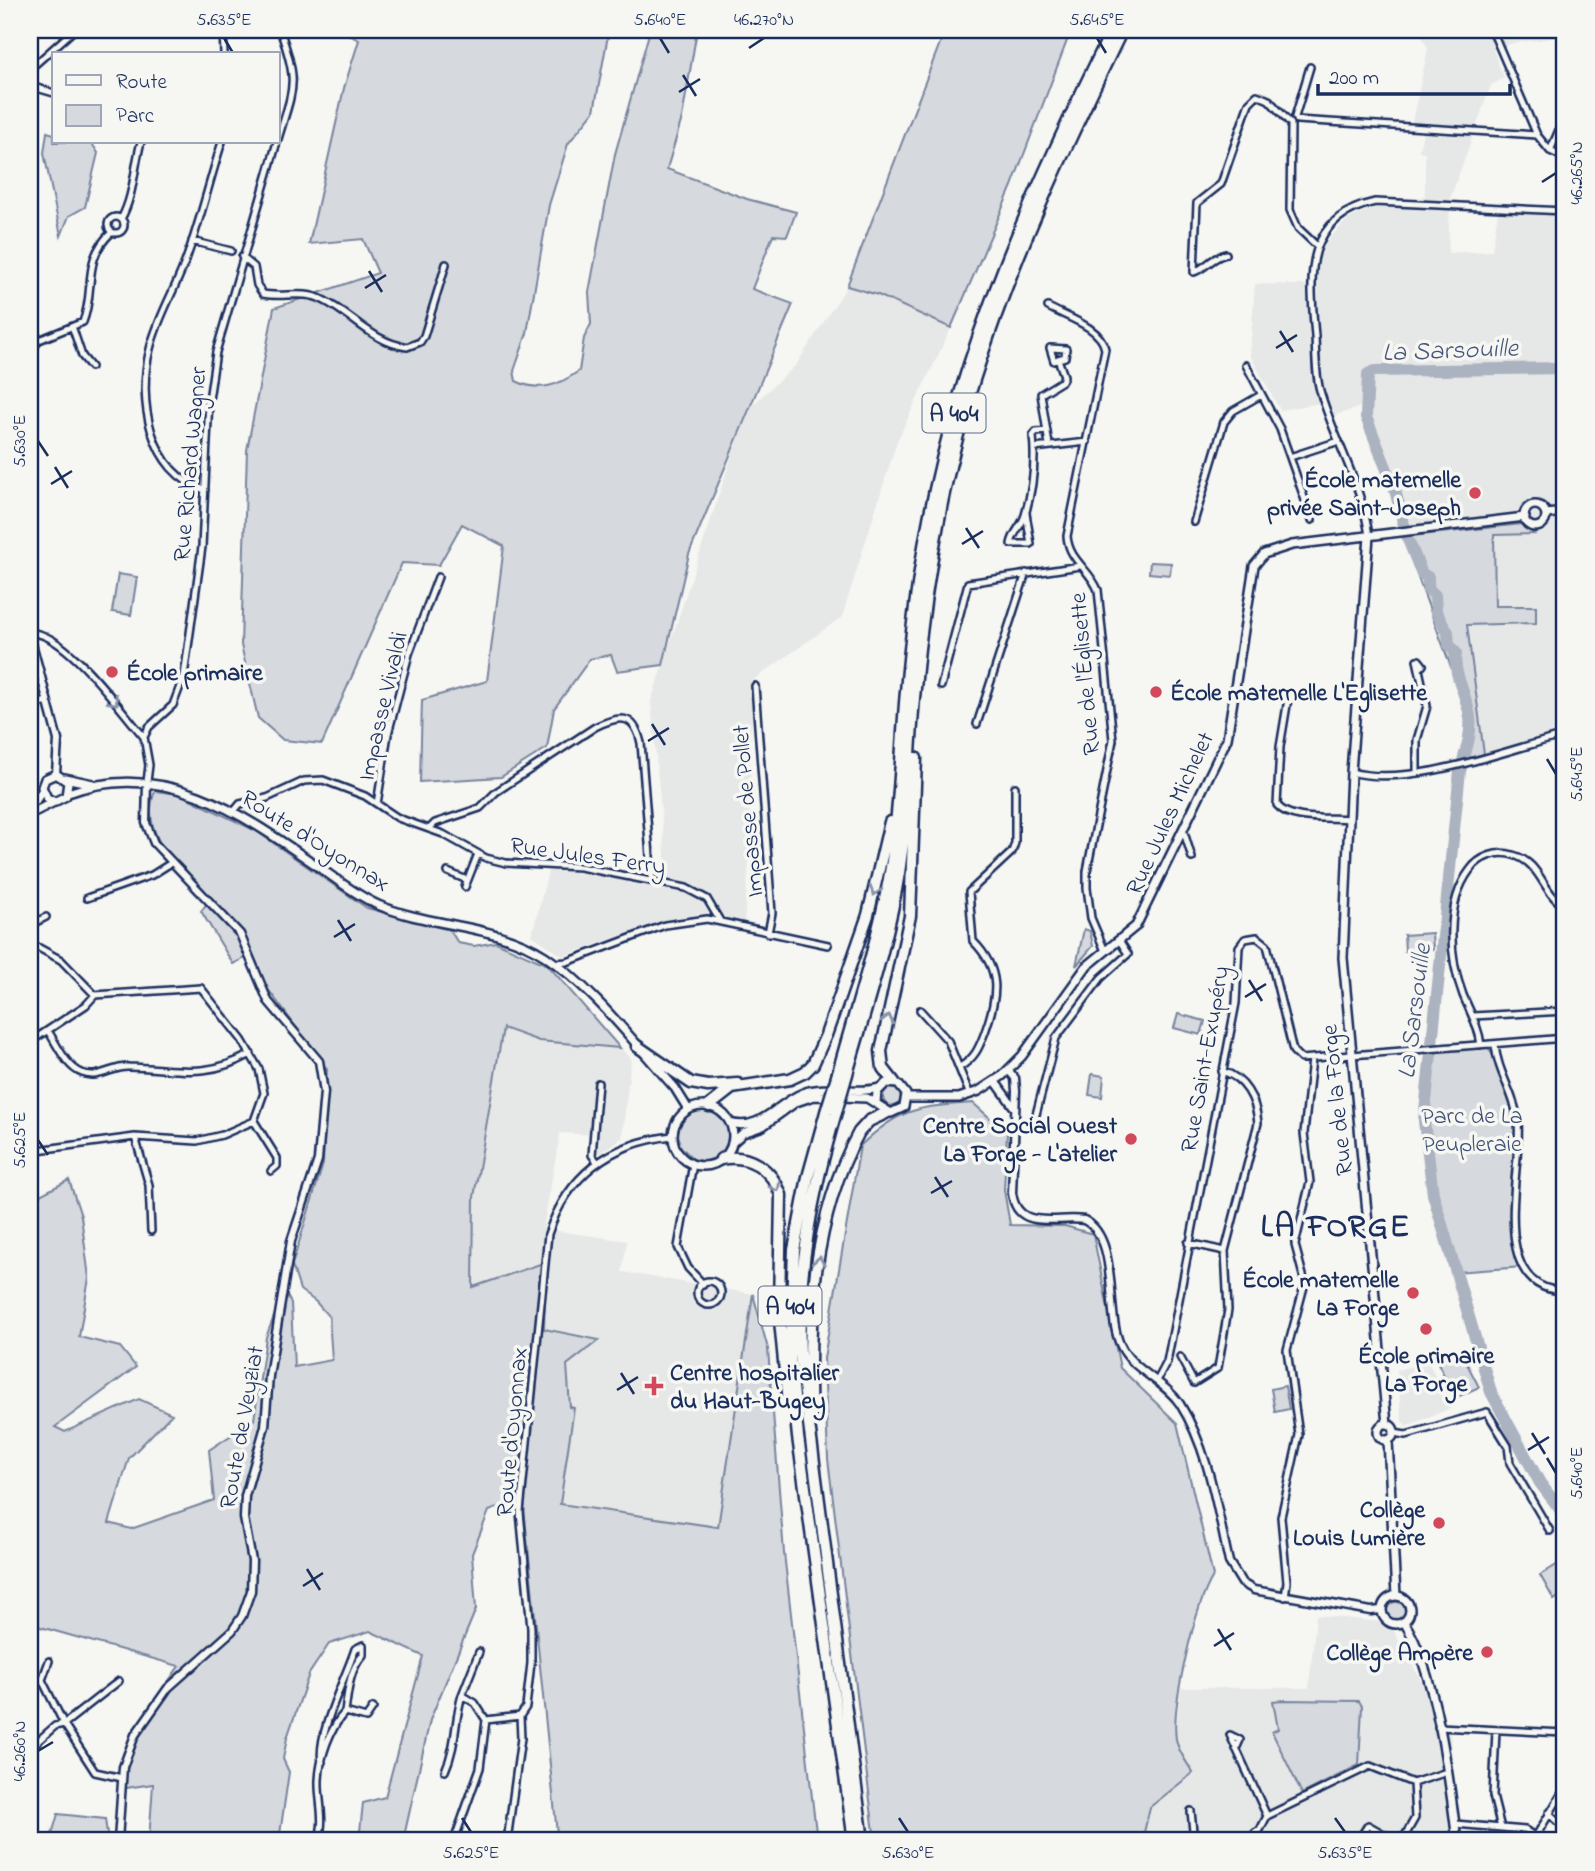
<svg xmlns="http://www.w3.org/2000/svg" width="1595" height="1871" viewBox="0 0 1595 1871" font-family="'Indie Flower',sans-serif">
<rect width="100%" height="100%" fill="#f6f6f2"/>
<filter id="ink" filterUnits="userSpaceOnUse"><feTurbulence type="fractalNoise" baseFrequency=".0143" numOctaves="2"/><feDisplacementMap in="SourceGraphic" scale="14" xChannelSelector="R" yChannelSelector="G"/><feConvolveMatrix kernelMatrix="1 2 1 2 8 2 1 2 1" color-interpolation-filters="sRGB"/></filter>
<g filter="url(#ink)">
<path fill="#e6e7e7" d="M1564 30 1561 37 1513 43 1493 50 1504 78 1491 85 1450 199 1448 253 1492 251 1498 212 1565 213V731L1465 759 1470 737 1466 708 1403 537 1398 495 1372 439 1364 406 1333 416 1326 402 1280 410 1250 355 1255 284 1305 285 1316 272 1324 244 1348 219 1368 210 1425 196V152L1419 151 1423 133 1412 122 1428 49 1420 31Z
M847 286 878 295 951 328 897 441 842 617 752 681 749 861 744 922 699 914 664 921 563 956 532 935 549 868 668 887 651 701 747 410 796 365Z
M503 1028 539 1041 620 1048 631 1058 622 1138 597 1155V1135L560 1133 543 1229 627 1241 622 1272 753 1294 719 1527 559 1504 574 1408 570 1407 567 1365 598 1340 544 1329 473 1288 474 1197Z
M1428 1362 1451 1408 1407 1426 1402 1421 1397 1370Z
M1316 1615 1389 1623 1450 1732 1457 1841H1142L1150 1807 1193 1773 1178 1748 1175 1735 1181 1688H1309Z"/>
<path fill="#d6d9dd" stroke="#78849e" stroke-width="2" d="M340 30H609L594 111 568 144 549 205 527 333 514 371 516 381C540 393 559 385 579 371L584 338 591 324 589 292 615 154 650 30H697L682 118 667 169 747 199 796 212 787 236 773 235 752 289 793 304 689 554 663 665 617 671 611 655 590 659 554 709 547 748 501 777 420 782 422 700 487 681 504 546 462 524 439 565 402 563 322 744 283 740 258 718 241 645 247 450 274 308 378 273 363 239 309 244 344 88 359 40Z
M945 30H1071L1012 186 951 328 878 295 847 286Z
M47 132 54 134V142H91L98 153 85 207 69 216 61 236 44 153Z
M1522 524 1534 534 1494 535 1495 606H1536V623L1467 625 1484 754 1465 759 1470 737 1466 708 1403 537Z
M1150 562 1171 563 1170 575 1149 573Z
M118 574 137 577 131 615 112 612Z
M155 791 180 794 256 831 367 908 450 930 458 943 474 946 496 942 548 965 620 1048 539 1041 503 1028 474 1197 473 1287 546 1262 544 1329 599 1340 567 1365 570 1407 574 1408 560 1504 718 1527 753 1294 768 1349 784 1553 817 1841H546L557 1834 523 1498 489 1511 472 1554 476 1609 430 1720 403 1841H359L363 1803 385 1797 423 1656 370 1631 329 1644 309 1674 287 1738 283 1759 289 1772 279 1841H220L180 1835 179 1841H149L153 1784 126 1788 123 1754 137 1727 179 1666 37 1626 30 1637V1200L69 1180 81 1216 89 1278 79 1337 120 1347 136 1367 55 1427 65 1432 139 1399 172 1414 129 1458 109 1523 131 1529 214 1500 209 1450 254 1420 266 1337 284 1291 291 1303 294 1367 332 1360 329 1317 316 1302 300 1290 292 1265 323 1164 327 1069 245 958 233 964 201 911 209 901C182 870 137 836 155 791Z
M1084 929 1090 931 1093 946 1076 966Z
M1432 933 1433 949 1405 951 1404 935Z
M1178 1014 1205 1021 1201 1035 1174 1028Z
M1487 1045 1502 1072 1518 1117 1514 1235 1523 1267 1455 1272C1441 1228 1422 1165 1424 1119 1425 1095 1431 1072 1437 1050Z
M1092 1074 1104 1076 1102 1097 1089 1095Z
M883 1097a9 9 0 1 1 18 0a9 9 0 1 1-18 0Z
M973 1103 1007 1133 1004 1190 1010 1225 1065 1226 1093 1234 1120 1368 1177 1423 1213 1576C1195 1606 1171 1706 1176 1739 1178 1752 1187 1762 1193 1773L1150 1807 1142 1841H875L828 1459 824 1358 860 1146C900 1107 919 1107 973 1103Z
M697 1110 714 1112 727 1125C732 1148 717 1165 694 1160L677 1143 680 1141 676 1130 682 1119Z
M1461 1352 1479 1387 1455 1398 1438 1363Z
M1285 1386 1289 1409 1275 1412 1271 1389Z
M1565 1560V1593L1554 1600 1540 1575Z
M1387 1611a9 9 0 1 1 18 0a9 9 0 1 1-18 0Z
M1282 1700 1359 1701 1362 1706 1359 1765 1302 1794 1272 1732 1278 1729 1273 1701Z
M58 1814 105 1819 108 1841H50Z"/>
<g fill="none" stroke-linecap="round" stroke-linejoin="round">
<path stroke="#abb2c0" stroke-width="12" d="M1404 525 1395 490 1366 417 1368 374 1374 371 1565 368
M1407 537 1422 574 1428 577V589L1435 595 1436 612 1448 632 1449 645 1456 653C1452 672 1467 696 1470 717 1472 735 1465 753 1460 771L1424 1121 1433 1194 1491 1392 1540 1483 1565 1516"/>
<defs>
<path id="minor" d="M223 30 224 54
M1492 30 1537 135 1550 151 1565 158
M30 69 74 30
M30 86 54 93
M1295 117 1310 67
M1297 120 1537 135
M278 139C294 86 299 83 280 30
M1550 151 1565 116
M108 225a8 8 0 1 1 16 0a8 8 0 1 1-16 0Z
M121 219C134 196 134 167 141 142
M192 241 231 251
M1226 254C1212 257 1207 267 1194 272L1197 203 1221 184 1249 103 1257 95 1269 100 1291 124 1290 210 1298 228 1317 246
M242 257 254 267 257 285 263 294C283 298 304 290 323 300 352 314 373 343 407 347L420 342 424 336 446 264
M1048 307C1066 317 1101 327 1105 349L1067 536C1069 561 1089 568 1098 590L1113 740 1087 871V888L1091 918 1105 951
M73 329 82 356 91 367
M30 335H36L39 340 35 346H30
M39 340 83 322C96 289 81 260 112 232
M1246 365 1280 429 1312 520
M1049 445 1041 394 1062 381 1064 376 1058 359 1054 361 1050 348 1066 349 1065 357 1058 359
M1034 448 1087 442
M1290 457 1339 441
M205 490C149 473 137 399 150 349 158 316 177 287 188 254 201 218 210 179 222 142
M1026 513 1031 544H1011C1013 532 1022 526 1025 515 1033 488 1036 463 1033 436L1036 432 1047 431
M1194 522 1224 422 1233 411 1261 395
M1369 536C1362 485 1336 443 1321 394 1315 376 1316 354 1315 336 1310 278 1302 218 1375 202L1565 211
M30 633C64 630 122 712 144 737
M755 686 772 913 768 933
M941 686 968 583 1080 566
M1289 693 1280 747 1277 805C1291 822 1329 817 1349 819
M30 706 47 701
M977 724 1026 573
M1417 771V740L1427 706 1417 660H1419L1423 665 1419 669
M1351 772C1411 788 1506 750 1565 735
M147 782 149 765 144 737 149 727 173 705 184 676 202 547 209 400 216 352 277 142
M377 804 388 734 409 654 438 577
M235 810 240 804 267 798 304 781 323 780 365 796 398 818 443 834 486 858 506 863 580 867 686 888 707 899 720 921
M429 829 435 823 480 808 496 792 595 727C620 715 634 713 641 743L652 881
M1183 829 1192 858
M448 872 467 880
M465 887 478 854
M87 898 152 875 171 863
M1564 906 1565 927
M30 925 46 917
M30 943 61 960 95 995 201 988 242 1040 259 1069 264 1093 254 1121 222 1135 197 1141 135 1137 30 1151
M554 963 567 962 665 925 707 919 828 945
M920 1010 948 1041 970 1095
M1473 1016 1565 1011
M48 1031C57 1044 66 1067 82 1073 99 1080 112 1066 129 1067 178 1068 203 1080 251 1054
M30 1042 86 1005 95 995
M1495 1044C1497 1072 1515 1094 1518 1121 1523 1168 1485 1290 1565 1291
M1481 1045C1479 1027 1470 1012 1463 995 1449 958 1445 903 1470 870 1479 857 1497 850 1513 855 1541 862 1543 895 1565 906
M960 1067C975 1058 979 1048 985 1032 998 996 1002 970 973 941L969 892 1012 852 1015 843V787
M598 1083 592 1155 598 1163
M254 1121 277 1158V1166L271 1171
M1033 1126 1056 1038 1101 978 1128 954 1119 940
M135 1137 149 1185 151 1231
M693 1164 678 1247 688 1268 703 1284
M1188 1243 1225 1251
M697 1293a12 12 0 1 1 24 0a12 12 0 1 1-24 0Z
M1180 1357 1194 1383 1218 1368 1228 1310 1225 1251 1258 1123C1256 1099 1245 1078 1222 1071
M1158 1379 1167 1362 1236 1003 1239 947 1245 939 1257 937 1267 945 1293 1051 1301 1059 1565 1038
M1394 1433 1406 1435 1487 1412 1508 1446 1510 1463 1550 1531
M1285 1597 1287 1582 1281 1517 1299 1435 1287 1350 1305 1283 1295 1245 1310 1182 1304 1133 1312 1059
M49 1661 42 1680 64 1724 119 1681
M462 1695 479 1652
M345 1712 366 1718 373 1708
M1438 1727 1565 1733
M1496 1730 1493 1796 1501 1828
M30 1748 55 1726 64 1724 95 1772 122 1778
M1236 1749 1240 1740 1230 1735 1267 1816 1260 1830 1255 1833 1254 1841
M445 1771C457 1744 454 1722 462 1695L475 1703 486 1720
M1191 1811 1194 1841
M1549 1813 1565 1828
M1267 1816 1370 1766 1413 1783
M1455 1824 1525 1830 1534 1836
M318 1841C326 1820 318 1801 319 1780 320 1757 330 1728 345 1712 348 1692 349 1670 363 1655V1645L355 1649C346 1677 316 1735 322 1762
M454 1841 480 1768 486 1720 520 1716
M507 1841 521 1738 520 1716 526 1707 531 1663V1628L520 1512 548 1234C568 1174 611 1143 672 1136
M1358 1841 1368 1825 1396 1841
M1402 1841 1415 1818 1413 1783 1447 1772
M1533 1841 1565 1788"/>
<path id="tertiary" d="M30 636 58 740 56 774
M1008 1070 1015 1078 1016 1091 1012 1193C1017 1232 1056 1216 1084 1220 1120 1238 1105 1311 1120 1344 1131 1370 1164 1380 1180 1404 1209 1450 1217 1509 1229 1562L1242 1583 1254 1590 1371 1611 1382 1610
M995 1081 1013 1106
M118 1841 123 1767 135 1735 168 1688 232 1631 242 1616 251 1591 252 1561 244 1518 245 1496 265 1426 269 1376 291 1241 318 1160 324 1092 319 1061 268 1001 240 934 154 843 146 823 147 782"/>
<path id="secondary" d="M1524 516a11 11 0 1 1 22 0a11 11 0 1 1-22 0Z
M1546 514 1565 512
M1369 536 1351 772 1343 958 1387 1424
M65 778 93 784
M68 793C163 758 241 813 316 865 336 879 356 895 378 905 431 927 496 924 545 956 593 988 636 1045 675 1088L688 1109
M30 809 42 791
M30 814 66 796 68 782 56 774 45 779 42 787 47 798 55 802
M907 1098H959L979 1091 1002 1076 1022 1056 1086 967 1136 926 1227 739 1254 566 1264 554 1292 545 1525 517
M673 1136a30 30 0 1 1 60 0a30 30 0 1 1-60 0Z
M730 1123C761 1132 777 1103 803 1093 827 1084 854 1095 879 1088
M732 1143 743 1133 763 1126 796 1102 814 1096 867 1098 891 1113 904 1107 906 1094 898 1084 886 1083 877 1092 876 1103
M1378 1432a8 8 0 1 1 16 0a8 8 0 1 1-16 0Z
M1388 1440 1396 1596
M1382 1610a14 14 0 1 1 28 0a14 14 0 1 1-28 0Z
M1404 1622C1436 1670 1450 1783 1457 1841"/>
<path id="motorway" d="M637 1046 691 1083 708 1086 738 1084
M838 1073C857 1003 881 933 892 861 899 809 901 756 905 703 910 642 917 580 929 519 962 345 1034 188 1112 30
M847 1074C866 1007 888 941 899 873 908 815 909 756 914 698 920 629 930 561 944 493 979 328 1049 180 1122 30
M894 1082 883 1068 881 1051 910 916 916 758
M709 1106 732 1088 790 1079 805 1072 813 1064 826 1035 868 915 890 822
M826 1112 808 1177 794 1250 790 1357 798 1437 854 1841
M836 1112C812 1193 797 1271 800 1355L863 1841
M721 1159C749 1153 772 1169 781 1195L779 1310 788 1403
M811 1419C807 1324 812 1218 859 1132L869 1121 886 1113"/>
</defs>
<use href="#minor" stroke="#1b2f5e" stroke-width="10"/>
<use href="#tertiary" stroke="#1b2f5e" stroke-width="11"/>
<use href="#secondary" stroke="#1b2f5e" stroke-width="12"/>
<use href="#motorway" stroke="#1b2f5e" stroke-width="15"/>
<use href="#minor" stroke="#f6f6f2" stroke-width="5"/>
<use href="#tertiary" stroke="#f6f6f2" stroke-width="6"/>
<use href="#secondary" stroke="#f6f6f2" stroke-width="7"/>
<use href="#motorway" stroke="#f6f6f2" stroke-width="10"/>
<defs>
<path id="motorway-bridge" d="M826 1112 838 1073
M836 1112 847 1074"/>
</defs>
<use href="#motorway-bridge" stroke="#1b2f5e" stroke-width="15" stroke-linecap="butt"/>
<use href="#motorway-bridge" stroke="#f6f6f2" stroke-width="10"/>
</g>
<defs><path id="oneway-chevron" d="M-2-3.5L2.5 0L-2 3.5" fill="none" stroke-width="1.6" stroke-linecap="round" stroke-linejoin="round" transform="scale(1.75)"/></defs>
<g stroke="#8892a8">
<use href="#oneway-chevron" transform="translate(114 701) rotate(47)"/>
<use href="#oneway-chevron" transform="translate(875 891) rotate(106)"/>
<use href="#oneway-chevron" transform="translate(888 1019) rotate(-75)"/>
<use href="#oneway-chevron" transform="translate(776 1187) rotate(63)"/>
<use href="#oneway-chevron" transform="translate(819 1261) rotate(-80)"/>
</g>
</g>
<path fill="none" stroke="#1b2f5e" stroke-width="2.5" d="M224 38 233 53M660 38 669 53M1097 38 1106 53M749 48 764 38M683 75 696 96M679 92 700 79M1542 182 1556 173M369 271 382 292M365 288 386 275M1280 331 1293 352M1276 348 1297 335M38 441 48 456M55 467 68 488M51 484 72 471M966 528 979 548M962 544 983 531M652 724 665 745M648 741 669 728M1547 759 1556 774M338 920 351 941M334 937 355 924M1249 980 1262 1001M1245 997 1266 984M38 1140 48 1155M935 1177 948 1197M931 1193 952 1181M621 1373 634 1394M617 1390 638 1377M1532 1433 1545 1454M1528 1450 1549 1437M1547 1458 1556 1473M307 1569 320 1590M303 1586 323 1573M1218 1629 1231 1650M1214 1646 1234 1633M38 1751 53 1742M462 1818 471 1832M899 1818 908 1832M1335 1818 1345 1832"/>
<g fill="#d1495b" stroke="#f6f6f2" stroke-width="2.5">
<circle cx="1475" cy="493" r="7"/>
<circle cx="112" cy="672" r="7"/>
<circle cx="1156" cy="692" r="7"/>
<circle cx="1131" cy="1139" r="7"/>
<circle cx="1413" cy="1293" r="7"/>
<circle cx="1426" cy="1329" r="7"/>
<path d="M650.5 1375.5h7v7h7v7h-7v7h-7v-7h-7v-7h7z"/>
<circle cx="1439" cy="1523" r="7"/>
<circle cx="1487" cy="1652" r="7"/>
</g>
<g text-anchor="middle" stroke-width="7" stroke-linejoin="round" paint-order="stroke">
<g fill="#f6f6f2" stroke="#5d6b8a" stroke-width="2">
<rect x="922.5" y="393.5" width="63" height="39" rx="5"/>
<rect x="758.5" y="1286.5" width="63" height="39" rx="5"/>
</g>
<g font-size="23" font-weight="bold" fill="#1b2f5e">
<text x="954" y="421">A 404</text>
<text x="790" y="1314">A 404</text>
</g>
<g font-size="24" fill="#1b2f5e" stroke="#f6f6f2">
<text transform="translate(189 464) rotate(-85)" y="8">Rue Richard Wagner</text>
<text transform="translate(1084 674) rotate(-95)" y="8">Rue de l'Églisette</text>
<text transform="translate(382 706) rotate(-77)" y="8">Impasse Vivaldi</text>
<text transform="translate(747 811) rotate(-95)" y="8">Impasse de Pollet</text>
<text transform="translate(1169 813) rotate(-65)" y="8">Rue Jules Michelet</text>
<text transform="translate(316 840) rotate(32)" y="8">Route d'Oyonnax</text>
<text transform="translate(588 855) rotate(8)" y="8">Rue Jules Ferry</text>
<text transform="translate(1204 1059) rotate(-80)" y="8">Rue Saint-Exupéry</text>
<text transform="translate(1336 1100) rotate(-96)" y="8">Rue de la Forge</text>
<text transform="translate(241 1427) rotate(-80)" y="8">Route de Veyziat</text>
<text transform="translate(511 1432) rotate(-85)" y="8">Route d'Oyonnax</text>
</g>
<g font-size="24" font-weight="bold" fill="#1b2f5e" stroke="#f6f6f2" text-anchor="end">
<text x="1461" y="487">École maternelle<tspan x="1461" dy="28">privée Saint-Joseph</tspan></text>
<text x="126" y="680" text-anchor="start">École primaire</text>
<text x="1170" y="700" text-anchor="start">École maternelle L'Eglisette</text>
<text x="1117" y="1133">Centre Social Ouest<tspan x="1117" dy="28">La Forge - L'atelier</tspan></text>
<text x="1399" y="1287">École maternelle<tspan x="1399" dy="28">La Forge</tspan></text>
<text x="1426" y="1363" text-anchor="middle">École primaire<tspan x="1426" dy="28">La Forge</tspan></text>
<text x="670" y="1380" text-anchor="start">Centre hospitalier<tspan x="670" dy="28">du Haut-Bugey</tspan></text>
<text x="1425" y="1517">Collège<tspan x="1425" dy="28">Louis Lumière</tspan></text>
<text x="1473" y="1660">Collège Ampère</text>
</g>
<g font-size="24" fill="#405177" stroke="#f6f6f2">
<text x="1472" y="1123">Parc de La<tspan x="1472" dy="28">Peupleraie</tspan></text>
</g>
<g font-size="26" font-style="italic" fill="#46567b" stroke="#f6f6f2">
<text transform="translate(1450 349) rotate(-2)" y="9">La Sarsouille</text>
<text transform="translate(1413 1011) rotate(-83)" y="9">La Sarsouille</text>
</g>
<g font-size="32" font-weight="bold" letter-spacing="2" fill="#1b2f5e" stroke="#f6f6f2">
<text x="1336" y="1236">LA FORGE</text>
</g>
</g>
<rect width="1595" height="1871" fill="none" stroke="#f6f6f2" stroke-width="77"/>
<rect x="52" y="52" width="228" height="91" fill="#f6f6f2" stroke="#9ea6b7" stroke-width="2"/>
<rect x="66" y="75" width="35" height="10" fill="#f6f6f2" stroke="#9ea6b7" stroke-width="2"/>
<text x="116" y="88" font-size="21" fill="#1b2f5e">Route</text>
<rect x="66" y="105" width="35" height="21" fill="#d6d9dd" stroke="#9ea6b7" stroke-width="2"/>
<text x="116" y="122" font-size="21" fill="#1b2f5e">Parc</text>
<path d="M1318 84v10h192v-10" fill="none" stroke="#1b2f5e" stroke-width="3.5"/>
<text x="1329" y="84" font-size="21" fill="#1b2f5e" stroke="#f6f6f2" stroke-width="5" paint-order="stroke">200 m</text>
<rect x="38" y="38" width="1518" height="1794" fill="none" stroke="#1b2f5e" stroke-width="2.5"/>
<g font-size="18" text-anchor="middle" fill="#1b2f5e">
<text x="224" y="25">5.635°E</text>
<text x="660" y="25">5.640°E</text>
<text x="764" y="25">46.270°N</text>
<text x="1097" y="25">5.645°E</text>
<text transform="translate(1576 173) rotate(-90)" y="6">46.265°N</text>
<text transform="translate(19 441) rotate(-90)" y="6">5.630°E</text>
<text transform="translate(1576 774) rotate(-90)" y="6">5.645°E</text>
<text transform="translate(19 1140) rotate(-90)" y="6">5.625°E</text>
<text transform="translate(1576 1473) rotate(-90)" y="6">5.640°E</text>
<text transform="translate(19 1751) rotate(-90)" y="6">46.260°N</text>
<text x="471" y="1858">5.625°E</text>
<text x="908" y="1858">5.630°E</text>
<text x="1345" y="1858">5.635°E</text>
</g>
</svg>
